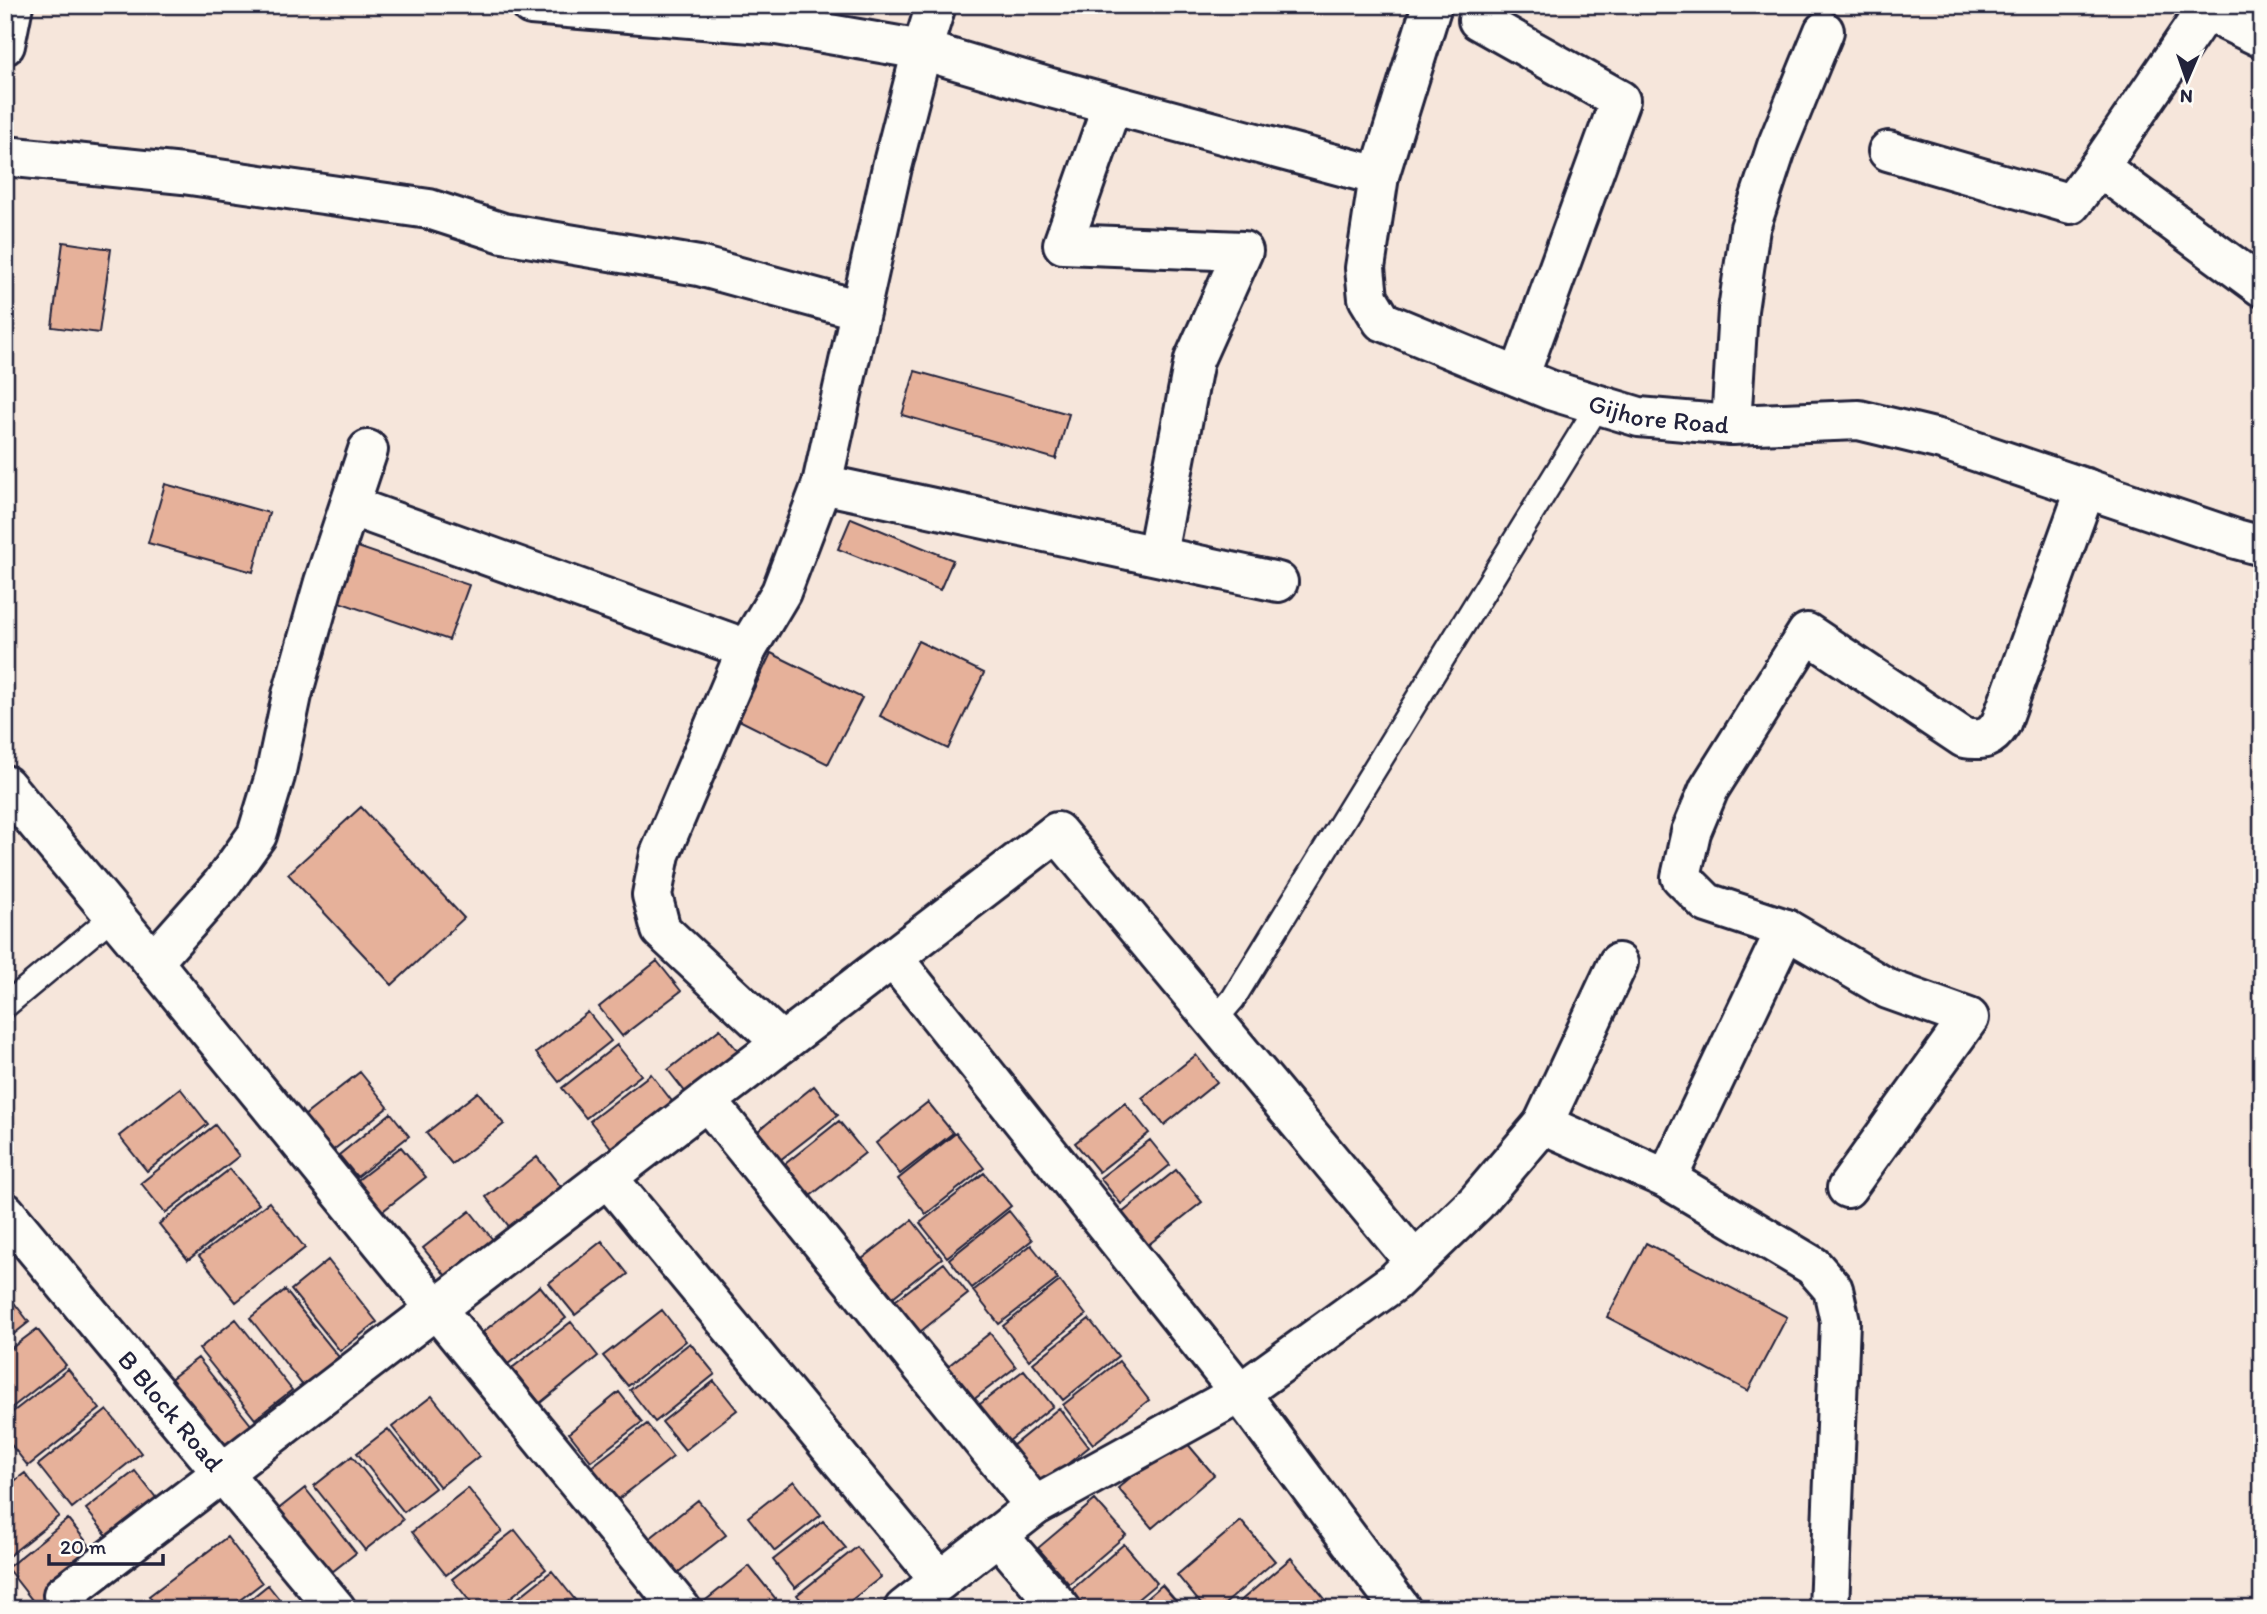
<svg xmlns="http://www.w3.org/2000/svg" width="2267" height="1614" viewBox="0 0 2267 1614" font-family="Itim,sans-serif">
<rect width="100%" height="100%" fill="#f6e6db"/>
<filter id="ink" filterUnits="userSpaceOnUse"><feTurbulence type="fractalNoise" baseFrequency=".0143" numOctaves="2"/><feDisplacementMap in="SourceGraphic" scale="14" xChannelSelector="R" yChannelSelector="G"/><feConvolveMatrix kernelMatrix="1 2 1 2 8 2 1 2 1" color-interpolation-filters="sRGB"/></filter>
<g filter="url(#ink)">
<path fill="#e6b19a" stroke="#22223b" stroke-width="2" d="M63 242 111 249 99 333 52 327Z
M915 371 1069 414 1056 459 902 415Z
M165 484 269 513 253 572 148 543Z
M851 518 953 560 940 590 838 549Z
M352 545 469 585 449 640 333 600Z
M918 641 984 673 948 749 880 716Z
M771 653 862 698 828 764 739 720Z
M361 807 464 918 392 985 288 874Z
M657 961 681 991 622 1036 599 1007Z
M588 1012 611 1041 559 1082 536 1053Z
M720 1029 747 1062 694 1103 668 1070Z
M617 1045 641 1075 586 1118 562 1088Z
M1196 1055 1217 1082 1164 1125 1142 1098Z
M360 1072 388 1107 332 1151 304 1116Z
M651 1074 678 1109 618 1156 590 1121Z
M814 1086 838 1115 780 1160 758 1131Z
M180 1088 208 1124 147 1171 119 1136Z
M478 1092 504 1124 452 1164 426 1133Z
M928 1102 953 1133 900 1174 876 1143Z
M1125 1103 1149 1133 1099 1172 1075 1143Z
M391 1113 409 1136 357 1177 339 1155Z
M839 1121 865 1153 805 1200 780 1168Z
M215 1125 239 1156 165 1213 141 1183Z
M956 1133 984 1168 926 1214 898 1179Z
M1150 1140 1170 1165 1121 1204 1100 1178Z
M401 1147 426 1177 375 1217 350 1186Z
M537 1157 566 1193 515 1234 486 1197Z
M230 1169 259 1204 188 1260 159 1224Z
M1176 1170 1202 1202 1148 1245 1122 1213Z
M984 1173 1011 1206 947 1257 920 1223Z
M269 1202 305 1248 236 1302 199 1256Z
M470 1211 497 1245 450 1281 423 1248Z
M1009 1211 1032 1240 972 1288 949 1259Z
M912 1220 942 1258 893 1297 862 1259Z
M602 1241 628 1274 575 1315 549 1283Z
M1646 1243 1787 1317 1748 1391 1607 1317Z
M1031 1245 1058 1279 999 1324 973 1291Z
M328 1260 377 1322 340 1351 291 1290Z
M944 1263 968 1294 916 1335 891 1304Z
M1060 1281 1086 1315 1029 1360 1003 1326Z
M540 1286 566 1318 508 1364 483 1332Z
M285 1290 347 1367 311 1396 250 1318Z
M5 1291 29 1322 5 1341Z
M662 1310 686 1341 628 1386 603 1356Z
M236 1319 292 1390 255 1419 199 1349Z
M1089 1319 1118 1356 1063 1400 1033 1363Z
M571 1322 598 1356 540 1403 512 1368Z
M37 1329 66 1365 5 1413V1353Z
M990 1333 1016 1367 969 1403 943 1370Z
M690 1343 715 1374 655 1422 630 1390Z
M198 1358 252 1426 215 1455 160 1387Z
M1119 1361 1149 1400 1093 1444 1063 1405Z
M68 1369 100 1409 28 1466 5 1437V1418Z
M1024 1370 1053 1406 1004 1445 975 1408Z
M714 1381 737 1410 685 1450 662 1422Z
M619 1392 642 1422 591 1461 569 1433Z
M432 1396 479 1456 440 1487 392 1427Z
M1059 1408 1089 1447 1036 1489 1006 1451Z
M107 1410 141 1453 72 1508 38 1465Z
M647 1424 673 1457 616 1501 590 1468Z
M388 1429 435 1488 404 1512 357 1453Z
M1180 1435 1214 1475 1152 1528 1118 1488Z
M352 1456 403 1520 365 1550 314 1486Z
M135 1471 165 1509 116 1547 86 1509Z
M25 1473 59 1516 5 1559V1488Z
M794 1481 821 1515 775 1551 748 1517Z
M305 1488 356 1553 318 1583 266 1519Z
M468 1488 502 1531 446 1575 412 1532Z
M698 1500 726 1535 676 1574 649 1539Z
M1095 1500 1126 1535 1069 1584 1038 1548Z
M68 1519 98 1556 36 1605 7 1568Z
M823 1521 846 1548 795 1588 773 1560Z
M1241 1521 1275 1561 1219 1609H1205L1177 1575Z
M515 1530 546 1569 496 1609H476L452 1579Z
M227 1537 262 1583 228 1609H158L149 1596Z
M1124 1544 1157 1583 1126 1609H1081L1068 1593Z
M857 1547 881 1577 840 1609H808L797 1595Z
M1291 1558 1326 1600 1315 1609H1231Z
M749 1566 776 1599 763 1609H705L701 1604Z
M552 1571 576 1601 566 1609H504Z
M268 1585 287 1609H238Z
M1162 1585 1183 1609H1134Z"/>
<g fill="none" stroke-linecap="round" stroke-linejoin="round">
<defs>
<path id="lane" d="M5 1006 113 916
M1214 1021 1233 999 1599 404"/>
<g id="street">
<path d="M531 5 777 25 922 50 1047 87 1379 176"/>
<path id="s1" d="M1432 5 1379 176 1365 268 1368 298 1382 321 1550 390 1639 417 1731 425 1859 420 1942 440 2236 539 2262 546"/>
<path d="M2194 5 2262 38"/>
<path d="M1478 20 1620 100 1519 377"/>
<path d="M5 45 13 5"/>
<path d="M1112 105 1063 244 1243 251 1194 360 1157 554"/>
<path d="M1888 151 2071 204 2099 167 2262 287"/>
<path d="M5 156 183 174 429 209 503 233 699 266 860 310"/>
<path d="M2099 167 2205 11"/>
<path d="M1731 425 1738 310 1750 228 1777 146 1824 31"/>
<path d="M822 484 1278 582"/>
<path d="M350 506 747 649"/>
<path d="M5 785 153 962 681 1609"/>
<path d="M1786 929 1707 903 1681 877 1691 832 1709 789 1807 633 1964 738C1983 741 1991 739 2001 723L2086 488"/>
<path d="M893 958 1240 1393 1401 1609"/>
<path d="M153 962 222 884 257 835 275 776 292 695 324 582 368 450"/>
<path d="M782 1043 661 930 652 895 660 854 747 649 781 592 822 484 892 167 922 50 936 5"/>
<path d="M707 1101 1035 1506"/>
<path d="M1543 1124 1618 963"/>
<path d="M607 1177 940 1580"/>
<path d="M1667 1179 1786 929 1888 989 1969 1018 1847 1188"/>
<path id="s2" d="M5 1212 336 1609"/>
<path d="M998 1535 1061 1609"/>
<path d="M63 1595 1057 832 1415 1262"/>
<path d="M904 1609 1035 1506 1240 1393 1394 1282 1476 1203 1543 1124 1667 1179 1813 1266 1833 1289 1840 1321 1829 1609"/>
</g>
</defs>
<use href="#lane" stroke="#22223b" stroke-width="28"/>
<use href="#street" stroke="#22223b" stroke-width="44"/>
<use href="#lane" stroke="#fdfcf7" stroke-width="23"/>
<use href="#street" stroke="#fdfcf7" stroke-width="38"/>
</g>
</g>
<g text-anchor="middle" stroke-width="5" stroke-linejoin="round" paint-order="stroke">
<g font-size="26" fill="#22223b" stroke="#fdfcf7">
<text dy="9" stroke="none"><textPath href="#s1" startOffset="623">Gijhore Road</textPath></text>
<text dy="9" stroke="none"><textPath href="#s2" startOffset="259">B Block Road</textPath></text>
</g>
</g>
<rect width="2267" height="1614" fill="none" stroke="#fdfcf7" stroke-width="28"/>
<rect x="14" y="14" width="2239" height="1586" fill="none" stroke="#22223b" stroke-width="2.5" filter="url(#ink)"/>
<g transform="translate(2187 80) rotate(182)" stroke="#fdfcf7" stroke-width="5" paint-order="stroke">
<path d="M0-5L12 26L0 18L-12 26Z" fill="#22223b"/>
<text y="-10" font-size="19" font-weight="bold" text-anchor="middle" fill="#22223b">N</text>
</g>
<path d="M49 1554v10h114v-10" fill="none" stroke="#22223b" stroke-width="3.5"/>
<text x="60" y="1554" font-size="21" fill="#22223b" stroke="#fdfcf7" stroke-width="5" paint-order="stroke">20 m</text>
</svg>
